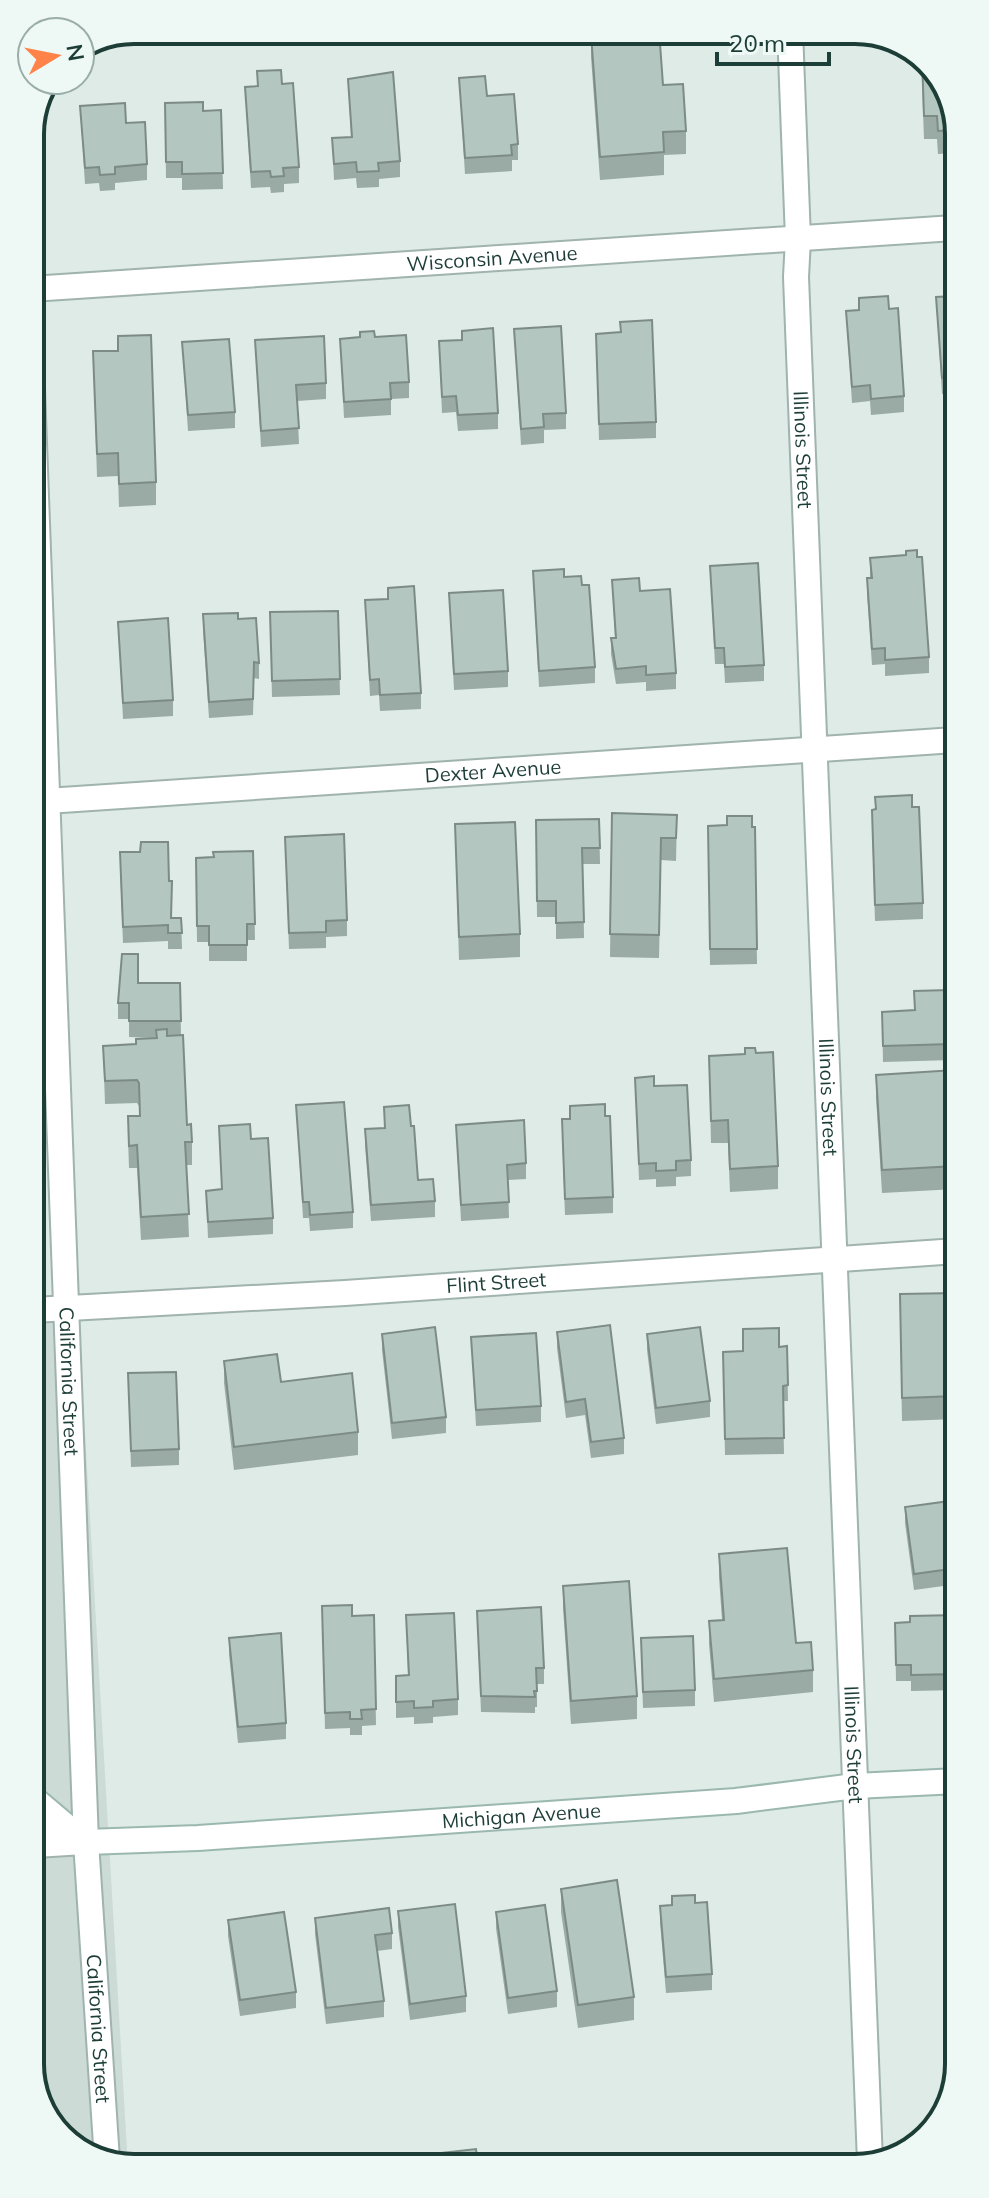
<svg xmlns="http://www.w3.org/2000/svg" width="989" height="2198" viewBox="0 0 989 2198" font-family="Mulish,sans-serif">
<rect width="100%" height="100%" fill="#deebe6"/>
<path fill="#ccdbd5" d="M77 1296 128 2168 71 2147 36 2098 33 1298Z"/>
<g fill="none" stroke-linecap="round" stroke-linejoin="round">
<defs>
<g id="street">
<path id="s1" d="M790 30 798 239 796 277 870 2162"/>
<path id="s2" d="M31 289 954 228"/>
<path id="s3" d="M31 362 86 1842 107 2160"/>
<path id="s4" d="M32 802 955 740"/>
<path id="s5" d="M33 1310 345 1293 957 1251"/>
<path d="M35 1845 84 1842"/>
</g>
<g id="secondary">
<path d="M35 1800 74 1833"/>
<path id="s6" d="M35 1825 86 1842 198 1838 736 1801 855 1786 958 1781"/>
</g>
</defs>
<use href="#street" stroke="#a0b3ae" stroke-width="28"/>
<use href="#secondary" stroke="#9bb8b0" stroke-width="28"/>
<use href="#street" stroke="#fff" stroke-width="24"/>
<use href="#secondary" stroke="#fff" stroke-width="24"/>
</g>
<path fill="#9aaaa4" d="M591 34 663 85 686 131V154L664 155V175L600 180 591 57Z
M921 55 953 100V153L938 154 937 139H924Z
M257 71 282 84 299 167V183L284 184V192L271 193 270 187 251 188 245 87 257 86Z
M459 78 487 96 518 144V160H512V171L465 174Z
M348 79 400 161V177L379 179V187L357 188 356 178 334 180 332 138 351 137Z
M165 103 203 111 221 110 223 189 182 190V178H166Z
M80 106 126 123 147 164V180L115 183V190L100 191 99 183 85 184Z
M954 296V393L942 394 936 297Z
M859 298 889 309 904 396V412L871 415 870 401 852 403 846 311 859 310Z
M620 322 656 422V438L599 440 596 334 620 332Z
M514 329 566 413V429L544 430V443L521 445Z
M118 336 156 482V505L119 507 118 476 97 477 93 351H118Z
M375 337 409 382V398L391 399V415L344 418 340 339Z
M255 340 326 383V399L297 401 299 444 261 447Z
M439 341 498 413V429L458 431 456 412 442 413Z
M182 342 235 412V428L188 431Z
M870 558 929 657V673L885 676V664L872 665 867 594V578H870Z
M710 566 764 665V681L725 683 724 664H715Z
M533 571 564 577 582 585 595 667V683L539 687Z
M612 580 640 591 676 673V689L646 691V682L616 684 611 654V638H615Z
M388 588 421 693V709L380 711 379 695 370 696 365 600 388 599Z
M449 593 508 671V687L454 690Z
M338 611 340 695 272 697 270 612Z
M203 614 238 619 259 663V679L254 678 253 715 209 718 203 630Z
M118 622 173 700V716L123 719Z
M875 797 912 807 923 903V919L875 921 872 825V810L875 809Z
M612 813 677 815 676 861 661 860 659 958 610 957Z
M599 819 600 864H583L584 938 556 939V917H537L536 820Z
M455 824 520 934V957L459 960Z
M708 826 755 827 757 964 710 965Z
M285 837 347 920V936L326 937V948L289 949Z
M253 851 255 940H247V961H209V942H197L196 858 214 857Z
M120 868 171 918H181L182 949H168V941L123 943Z
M138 983H180L181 1035 187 1125 192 1142V1165H186L189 1237 141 1240 137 1168H129L128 1138V1116H139V1106L137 1103 105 1104 103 1046 136 1044 156 1038 129 1037V1019H118V1003Z
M914 991 952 1044V1060L883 1062 882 1012 914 1010Z
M756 1053 778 1166V1189L730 1192 728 1143H711L709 1056Z
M876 1075 956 1099V1189L882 1193 876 1098Z
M635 1078 654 1086 691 1160V1176L676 1177V1186L656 1187V1179L639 1180Z
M296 1105 353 1212V1228L310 1231 309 1218H303Z
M384 1107 418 1180 435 1201V1217L371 1221 365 1145V1129L384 1128Z
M605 1116 613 1197V1213L565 1215 562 1135Z
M456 1125 526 1163V1179L508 1180 509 1218 461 1221Z
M219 1126 251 1139 273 1218V1234L208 1238 206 1191 222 1189Z
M957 1293V1419L902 1421 900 1317Z
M557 1332 624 1438V1454L591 1458 585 1415 566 1418 557 1348Z
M382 1334 446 1417V1433L392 1439 382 1350Z
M647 1334 710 1401V1417L656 1424 647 1350Z
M471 1337 541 1406V1422L476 1426Z
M787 1346 788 1401H783L784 1454 725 1455 723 1352 743 1351Z
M224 1361 281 1382 358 1432V1455L234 1470 224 1383Z
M128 1373 179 1449V1465L131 1467Z
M957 1500 958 1584 914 1590 905 1523V1507Z
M719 1554 813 1670V1692L714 1702 709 1644V1621L722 1620 719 1577Z
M563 1586 637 1696V1719L571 1724 563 1608Z
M322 1606 352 1616 374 1615 376 1725 362 1726V1735H350V1728L325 1729Z
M477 1611 544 1668V1684H537V1707H535V1713L481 1712Z
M406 1615 458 1699V1715L433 1717V1723L414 1724V1717L396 1718V1676H408Z
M958 1615V1690L911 1691V1681H896L895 1623 910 1622Z
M229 1638 286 1723V1739L238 1743 229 1654Z
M641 1654 695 1690V1706L643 1708Z
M956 1863H958L959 1904 956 1886Z
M561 1889 634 1997V2020L578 2028 561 1912Z
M695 1903 712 1974V1990L666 1993 660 1922V1906Z
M398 1911 466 1996V2012L410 2020 398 1927Z
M496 1912 557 1991V2007L508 2014 496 1928Z
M315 1918 392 1933V1949L377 1951 384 2001V2017L326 2024 315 1934Z
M228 1920 296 1992V2008L240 2016 228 1936Z"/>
<path fill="#b3c6bf" stroke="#7d8b86" stroke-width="2" d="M645 30H659L663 85 683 84 686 131 663 132 664 152 600 157 591 34Z
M922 56 953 100V130L938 131 937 116H924Z
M281 70 282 84 293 83 299 167 283 168 284 176 271 177 270 171 251 172 245 87 258 86 257 71Z
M393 72 400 161 378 163 379 171 357 172 356 162 334 164 332 138 352 137 348 79Z
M485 76 487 96 514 94 518 144 511 145 512 155 465 158 459 78Z
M203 102V111L221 110 223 173 182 174V162H166L165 103Z
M125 103 126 123 145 122 147 164 115 167V174L100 175 99 167 85 168 80 106Z
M888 296 889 309 898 308 904 396 871 399 870 385 852 387 846 311 859 310V298Z
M954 296V377L942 378 936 297Z
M652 320 656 422 599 424 596 334 621 332 620 322Z
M561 326 566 413 543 414 544 427 521 429 514 329Z
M493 328 498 413 458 415 456 396 442 397 439 341 462 340V331Z
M374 331 375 337 406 335 409 382 390 383 391 399 344 402 340 339 360 337V332Z
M151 335 156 482 119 484 118 453 97 454 93 351H118V336Z
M324 336 326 383 296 385 299 428 261 431 255 340Z
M229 339 235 412 188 415 182 342Z
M917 550V557H922L929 657 885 660V648L872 649 867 578H872L870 558 906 555V551Z
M758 563 764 665 725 667 724 648H715L710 566Z
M564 569V577L581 576 582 585H589L595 667 539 671 533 571Z
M639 578 640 591 670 589 676 673 646 675V666L616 669 611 638H616L612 580Z
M953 583H955V611Z
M414 586 421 693 380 695 379 679 370 680 365 600 388 599V588Z
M503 590 508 671 454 674 449 593Z
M338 611 340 679 272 681 270 612Z
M238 613V619L256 618 259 663 254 662 253 699 209 702 203 614Z
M168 618 173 700 123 703 118 622Z
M912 795V807H919L923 903 875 905 872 810 876 809 875 797Z
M953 805H955L956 862Z
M612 813 677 815 676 838H661L659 935 610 934Z
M727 816H752V827H755L757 949H710L708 826 727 825Z
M599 819 600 848H582L584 922 556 923V901H537L536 820Z
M515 822 520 934 459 937 455 824Z
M344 834 347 920 326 921V932L289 933 285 837Z
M141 842H168L169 881H172L171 918H181L182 933H168V925L123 927 120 852H140Z
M253 851 255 924H247V945H209V926H197L196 858 214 857 213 852Z
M122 954H138V983H180L181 1021H129V1003H118Z
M949 990 952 1044 883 1046 882 1012 915 1010 914 991Z
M167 1029V1036L183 1035 187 1125 191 1124 192 1142H185L189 1214 141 1217 137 1145 129 1146 128 1116H140L139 1083 137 1080 105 1081 103 1046 136 1044V1039L157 1038 156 1030Z
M745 1048H755L756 1053 773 1052 778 1166 730 1169 728 1120 711 1121 709 1056 745 1054Z
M955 1070 956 1099V1166L882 1170 876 1075Z
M654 1076V1086L687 1085 691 1160 676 1161V1170L656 1171V1163L639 1164 635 1078Z
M344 1102 353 1212 310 1215 309 1202H303L296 1105Z
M605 1104V1116H610L613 1197 565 1199 562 1119H570V1106Z
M409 1105 411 1126H414L418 1180 433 1179 435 1201 371 1205 365 1129 385 1128 384 1107Z
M524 1120 526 1163 507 1165 509 1202 461 1205 456 1125Z
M250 1124 251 1139 268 1138 273 1218 208 1222 206 1191 222 1189 219 1126Z
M957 1293V1396L902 1398 900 1294Z
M610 1325 624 1438 591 1442 585 1399 566 1402 557 1332Z
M435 1327 446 1417 392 1423 382 1334Z
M700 1327 710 1401 656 1408 647 1334Z
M779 1328V1347L787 1346 788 1385 783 1386 784 1438 725 1439 723 1352 743 1351V1329Z
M536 1333 541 1406 476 1410 471 1337Z
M277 1354 281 1382 352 1373 358 1432 234 1447 224 1361Z
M176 1372 179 1449 131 1451 128 1373Z
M957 1500 958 1568 914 1574 905 1507Z
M787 1548 796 1643 811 1642 813 1670 714 1679 709 1621 724 1620 719 1554Z
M629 1581 637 1696 571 1701 563 1586Z
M352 1605V1616L374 1615 376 1709 361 1710 362 1719H350V1712L325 1713 322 1606Z
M541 1607 544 1668H536L537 1691H534L535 1697 481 1696 477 1611Z
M454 1613 458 1699 433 1701V1707L414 1708V1701L396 1702V1676L409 1675 406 1615Z
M958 1615V1674L911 1675V1665H896L895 1623 910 1622V1616Z
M281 1633 286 1723 238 1727 229 1638Z
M693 1636 695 1690 643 1692 641 1638Z
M617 1880 634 1997 578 2005 561 1889Z
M695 1895V1903L707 1902 712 1974 666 1977 660 1906 672 1905V1896Z
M455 1904 466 1996 410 2004 398 1911Z
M545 1905 557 1991 508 1998 496 1912Z
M389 1908 392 1933 375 1935 384 2001 326 2008 315 1918Z
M284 1912 296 1992 240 2000 228 1920Z
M476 2149 478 2165 425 2166 424 2155Z"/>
<g text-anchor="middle" stroke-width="6" stroke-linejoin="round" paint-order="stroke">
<g font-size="20" fill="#1d3d37" stroke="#eef8f4">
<text dy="7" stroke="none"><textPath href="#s2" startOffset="462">Wisconsin Avenue</textPath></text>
<text dy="7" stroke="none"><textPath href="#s1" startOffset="420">Illinois Street</textPath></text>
<text dy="7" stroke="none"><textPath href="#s4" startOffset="462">Dexter Avenue</textPath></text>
<text dy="7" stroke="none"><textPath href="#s1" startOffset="1068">Illinois Street</textPath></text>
<text dy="7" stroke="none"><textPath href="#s5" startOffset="464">Flint Street</textPath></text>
<text dy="7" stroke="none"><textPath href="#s3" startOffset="1020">California Street</textPath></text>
<text dy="7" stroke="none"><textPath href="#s1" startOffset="1716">Illinois Street</textPath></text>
<text dy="7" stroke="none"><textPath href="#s6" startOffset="490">Michigan Avenue</textPath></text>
<text dy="7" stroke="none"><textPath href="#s3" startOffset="1668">California Street</textPath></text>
</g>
</g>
<path d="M0 0H989V2198H0ZM134 44H855A90 90 0 0 1 945 134V2064A90 90 0 0 1 855 2154H134A90 90 0 0 1 44 2064V134A90 90 0 0 1 134 44Z" fill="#eef8f4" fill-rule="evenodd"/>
<path fill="none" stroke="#1d3d37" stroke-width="4" d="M134 44H855A90 90 0 0 1 945 134V2064A90 90 0 0 1 855 2154H134A90 90 0 0 1 44 2064V134A90 90 0 0 1 134 44Z"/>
<g transform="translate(56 56) rotate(80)"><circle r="38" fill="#eef8f4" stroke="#9aada8" stroke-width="2"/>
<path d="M0-6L14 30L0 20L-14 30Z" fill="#ff8348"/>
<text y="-12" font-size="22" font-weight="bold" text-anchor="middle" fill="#1d3d37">N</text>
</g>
<path d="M717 52v12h112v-12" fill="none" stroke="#1d3d37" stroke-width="4"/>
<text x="729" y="52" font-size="24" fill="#1d3d37" stroke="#eef8f4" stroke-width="6" paint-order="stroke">20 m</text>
</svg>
